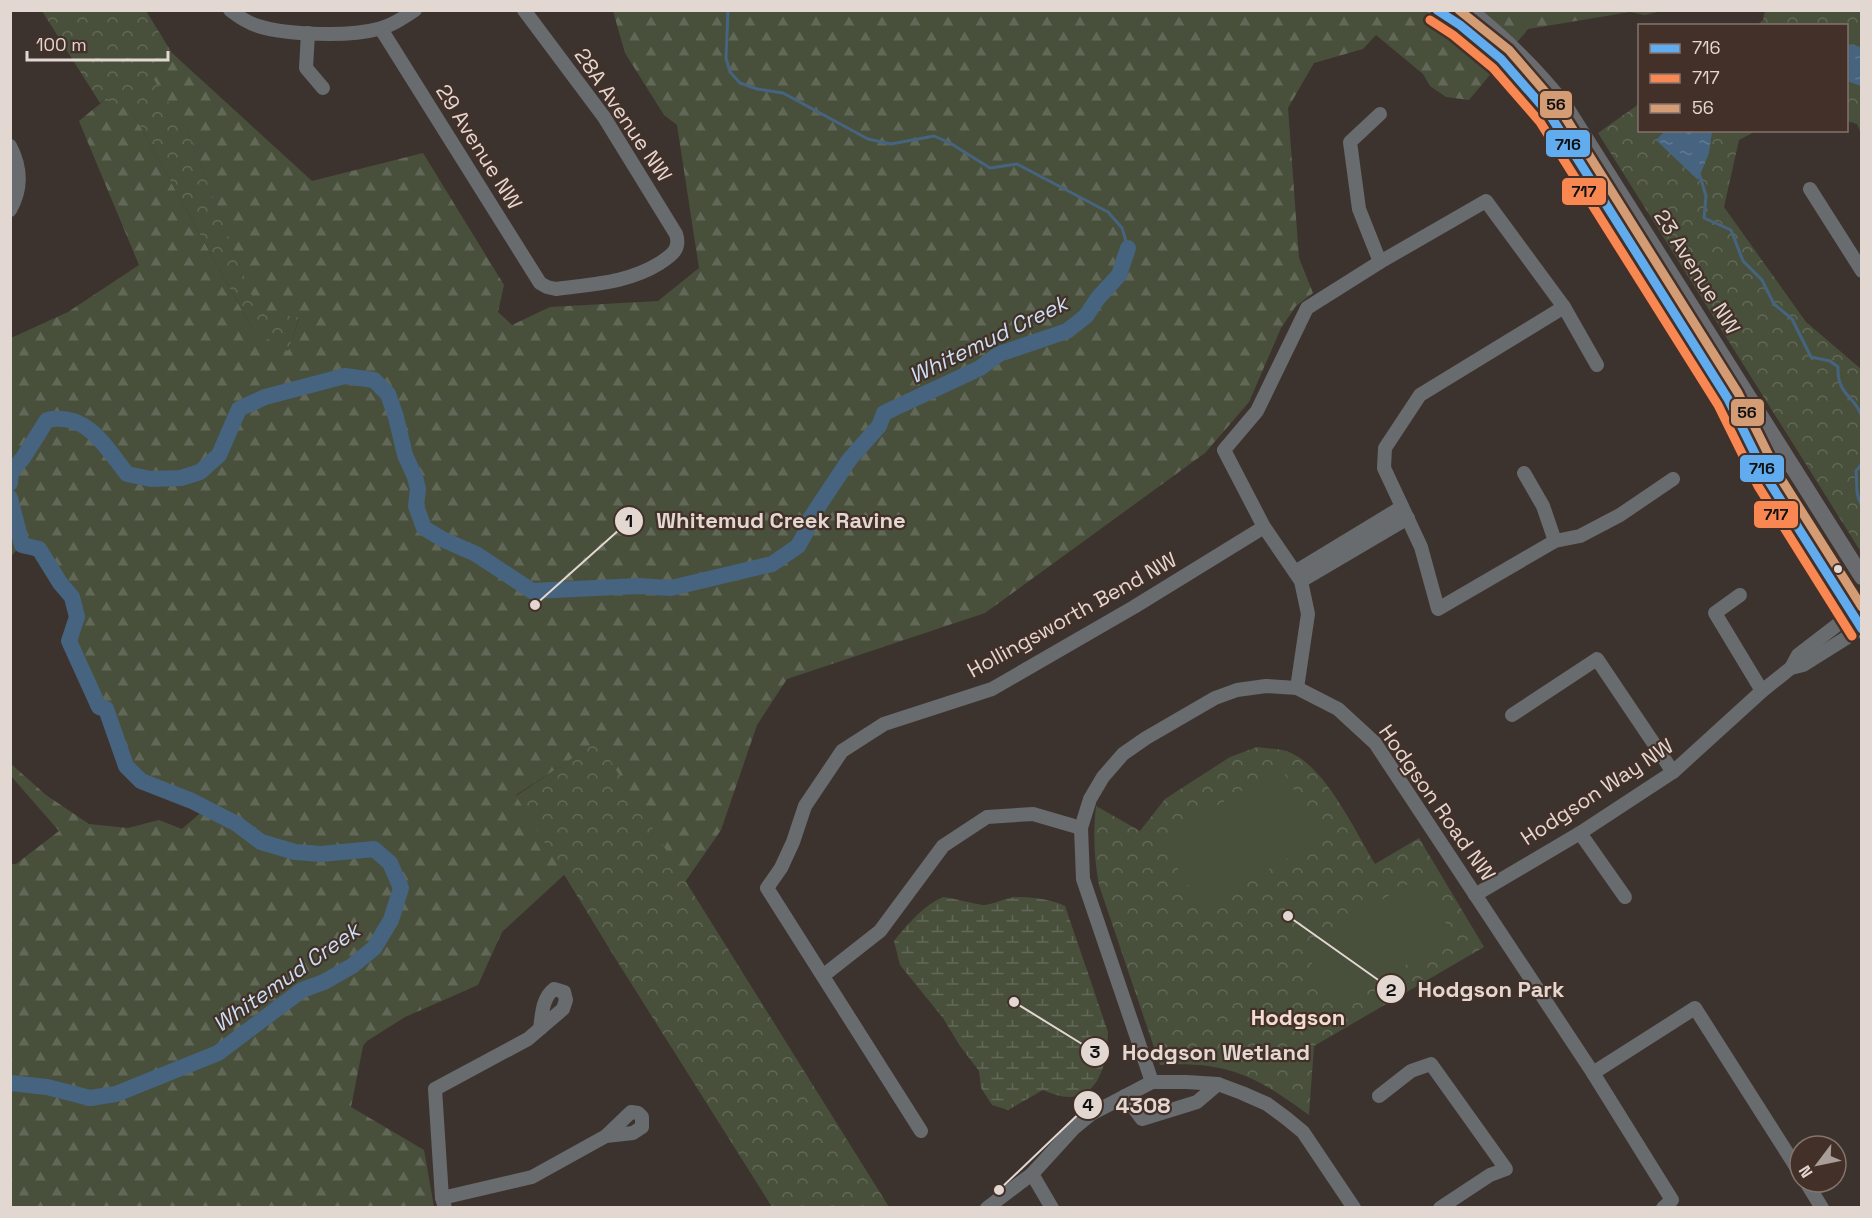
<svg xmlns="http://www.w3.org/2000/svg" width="1872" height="1218" viewBox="0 0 1872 1218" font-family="'Space Grotesk',sans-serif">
	<defs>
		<pattern id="forest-firs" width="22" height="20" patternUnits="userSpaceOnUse" patternTransform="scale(1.5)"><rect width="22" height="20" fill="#48503c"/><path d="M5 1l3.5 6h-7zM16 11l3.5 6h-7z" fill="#626857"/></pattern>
		<pattern id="wetland-marsh" width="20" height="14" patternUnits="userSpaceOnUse" patternTransform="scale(1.5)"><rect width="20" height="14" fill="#48503c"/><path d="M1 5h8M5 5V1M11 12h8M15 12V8" fill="none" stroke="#626857"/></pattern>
		<pattern id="park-crowns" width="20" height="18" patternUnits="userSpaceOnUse" patternTransform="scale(1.5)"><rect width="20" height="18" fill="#48503c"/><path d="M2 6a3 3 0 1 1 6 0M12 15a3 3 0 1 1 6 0" fill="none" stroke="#626857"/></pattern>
		<pattern id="water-ripples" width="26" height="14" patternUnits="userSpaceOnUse" patternTransform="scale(1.5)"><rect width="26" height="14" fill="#466480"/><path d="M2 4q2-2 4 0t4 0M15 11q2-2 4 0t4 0" fill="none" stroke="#617991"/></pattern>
	</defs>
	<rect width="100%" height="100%" fill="#3d332e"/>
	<path fill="url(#forest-firs)" d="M613,11H1661L1645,15L1630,12L1528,29L1469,100L1446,97L1430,86L1423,74L1376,35L1363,49L1314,63L1288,108L1299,258L1313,293L1296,306L1281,328L1249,402L1205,453L985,613L787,679L757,725L721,830L685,882L598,742L516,795L565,874L502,932L478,985L405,1017L367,1041L363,1046L351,1107L424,1150L434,1207H11V864H16L59,831L11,776V764L46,795L89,824L128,828L159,820L182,829L205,809L141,781L126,766L106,709L99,707L69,641L77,617L72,597L60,583L39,549L22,545L11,556V338L68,312L139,265L79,121L107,98L129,106L253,330L288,350L299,319L257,310L188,133L147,70L172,53L312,181L423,153L504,285L498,312L512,325L550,307L658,301L699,268L677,125L664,115L625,53Z"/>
	<path fill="url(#wetland-marsh)" d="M943,897C954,898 977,905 985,905C993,904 1001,900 1009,898C1024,895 1051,899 1065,906L1108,1032C1107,1075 1092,1113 1043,1090L1008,1110L992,1105L981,1088L979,1071L960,1046L943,1018L900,965L894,941C907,925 924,905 943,897Z"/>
	<g fill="url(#park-crowns)">
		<path d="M42,11H146L172,53L148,70L188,133L257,309L299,318L288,351L253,330L129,106L115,109L107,98L100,103Z"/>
		<path d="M1765,11H1861V133L1857,124L1847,121L1846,26H1756L1763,20Z"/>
		<path d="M1639,104L1640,130L1756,131L1739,140L1724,207L1806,322L1861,369V552L1598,133Z"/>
		<path d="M598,741L889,1207H772L617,961L516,796Z"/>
		<path d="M1257,747C1267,749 1279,748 1289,752C1325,766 1355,831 1375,864L1419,838L1484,947L1314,1046L1309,1115C1256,1076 1227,1061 1160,1065L1099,885C1094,858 1093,833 1096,806L1140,831L1165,799L1230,757Z"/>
	</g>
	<g fill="#48503c">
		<path d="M1281,768L1322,838L1202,909L1160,839Z"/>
		<path d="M1419,878L1454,937L1336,1005L1302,946Z"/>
	</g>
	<g fill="url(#water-ripples)">
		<path d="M1847,44L1861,47V86L1847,81Z"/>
		<path d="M1665,131H1712L1709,153L1698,180L1656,140Z"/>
	</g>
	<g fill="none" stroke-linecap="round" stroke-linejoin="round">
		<g stroke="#466480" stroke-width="3">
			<path d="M728,10L726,58L730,72L740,83L757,89L783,93L868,139L891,144L934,136L950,143L990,168L1017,164L1108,212L1122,228L1128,248"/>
			<path d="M1700,176L1706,196L1704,218L1731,230L1743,261L1762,280L1774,304L1792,319L1811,357L1830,361L1838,367C1837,396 1855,395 1862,417"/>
			<path d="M1862,464L1856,471C1858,486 1854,491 1862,506"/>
		</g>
		<g stroke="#466480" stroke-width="16">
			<path d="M10,483L11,472L23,458L47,420C87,412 105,446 127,474L151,479L181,478L200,472L219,455L239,409L265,397L345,376L374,380L388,394L396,417L405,455L415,477L418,489L416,506L424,528L444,540L476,554L532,591L638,586L671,588L772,564L798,546L806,532L810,519L849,460L879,426L884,413L980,368L999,354L1067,331L1086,316L1098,298L1119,275L1128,248"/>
			<path d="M10,498L22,545L39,549L60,583L72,597L77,617L69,641L99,707L106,709L126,766L141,781L192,801L237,824L261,842L295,852L321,854L374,849L390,863L401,888L391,920L374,948L352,966L324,982L302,990L218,1053L116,1094L90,1098L47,1087L10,1083"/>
		</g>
		<g stroke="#686c6f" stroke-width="14">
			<path d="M230,10C239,17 248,23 258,26C287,35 349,37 378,29C391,26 403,18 415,10"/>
			<path d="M381,29L540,283L547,287L556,289C593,284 628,283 660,263C672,255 681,249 676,234L604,117L524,10"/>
			<path d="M308,33L306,68L323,88"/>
			<path d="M1380,114L1350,142L1359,209L1380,262"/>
			<path d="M10,146C21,167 22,189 10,210"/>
			<path d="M1810,189L1862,271"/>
			<path d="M1564,307L1420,395L1385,448L1384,468L1421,547L1438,609L1555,541L1580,536L1620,515L1673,479"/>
			<path d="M1524,473L1543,506L1555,541"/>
			<path d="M1295,572L1402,507"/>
			<path d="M1301,581L1408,518"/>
			<path d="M1740,595L1715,613L1762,691"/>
			<path d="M1791,668L1798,655L1837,625L1862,610"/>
			<path d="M1297,688L1308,614L1301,581L1264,527L1224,450L1257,411L1307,308L1380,262L1486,201L1564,307L1597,365"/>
			<path d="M1512,715L1597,659L1673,772"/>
			<path d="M1580,833L1625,897"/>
			<path d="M1475,895L1580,833L1673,772L1762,691L1787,671L1791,668L1803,665L1862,628"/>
			<path d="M824,975L880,931L943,846L987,817L1033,814L1081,828"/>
			<path d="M1593,1073L1695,1008L1800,1173"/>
			<path d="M1152,1082L1083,879L1081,828L1090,799L1103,777L1123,754L1146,738L1215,698L1237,690L1266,686L1297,688L1338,709L1375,743L1593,1073L1672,1200L1663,1208"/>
			<path d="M1125,1096L1142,1119L1197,1102L1218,1084"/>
			<path d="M1379,1096L1411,1071L1431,1064L1506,1169L1490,1175L1440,1208"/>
			<path d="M921,1131L767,888L781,868L793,842L805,806L842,751L884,724L992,689L1134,607L1264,527"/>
			<path d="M1032,1174L1052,1208"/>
			<path d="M1806,1182L1822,1208"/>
			<path d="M442,1198L532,1177L606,1136L633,1133L642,1127V1117L638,1113L631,1112L606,1136"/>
			<path d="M445,1208L442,1198L435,1089L528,1039L563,1009L566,1000L564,992L554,989C542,998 542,1015 540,1029"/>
			<path d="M987,1208L1032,1174L1074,1128L1091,1114L1152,1082H1186L1218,1084L1242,1093L1267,1104L1286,1118L1303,1132L1354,1208"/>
		</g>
		<g stroke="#696b6e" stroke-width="16">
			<path d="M1436,10L1460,25L1501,59L1550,115L1728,399L1768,480L1862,630"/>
			<path d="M1469,10C1505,39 1537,70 1565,106L1862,577"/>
		</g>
		<g stroke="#433028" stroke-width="14">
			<path id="bus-1" d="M1437,10L1460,25L1501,59L1550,115L1728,399L1768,480L1862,629"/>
		</g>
		<g stroke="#433028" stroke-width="14">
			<path id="bus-2" d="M1430,20L1453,35L1493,68L1540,122L1718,405L1758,486L1852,636"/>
		</g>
		<g stroke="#433028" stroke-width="14">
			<path id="bus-3" d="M1459,10L1509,50L1560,109L1738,393L1778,474L1862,607"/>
		</g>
		<use href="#bus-1" stroke="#60acee" stroke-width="9"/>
		<use href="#bus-2" stroke="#f88751" stroke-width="9"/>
		<use href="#bus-3" stroke="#d39c74" stroke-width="9"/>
	</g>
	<circle fill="#e3d7d2" stroke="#433028" stroke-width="2" cx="1838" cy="569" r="5"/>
	<g text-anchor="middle" stroke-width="4.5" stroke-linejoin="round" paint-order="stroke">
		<g font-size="21" fill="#e3d7d2" stroke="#433028">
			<text transform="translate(623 115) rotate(56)" y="7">28A Avenue NW</text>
			<text transform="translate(479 147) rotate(58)" y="7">29 Avenue NW</text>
			<text transform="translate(1697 272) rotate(58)" y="7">23 Avenue NW</text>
			<text transform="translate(1072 615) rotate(-29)" y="7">Hollingsworth Bend NW</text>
			<text transform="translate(1597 792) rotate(-33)" y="7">Hodgson Way NW</text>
			<text transform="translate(1437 803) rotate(55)" y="7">Hodgson Road NW</text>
		</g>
		<g font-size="22" font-style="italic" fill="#c9dff4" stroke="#433028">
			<text transform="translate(988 339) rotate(-26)" y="8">Whitemud Creek</text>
			<text transform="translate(286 977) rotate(-35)" y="8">Whitemud Creek</text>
		</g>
		<g font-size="22" font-weight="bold" fill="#f5dcd1" stroke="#433028">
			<text x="1298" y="1025">Hodgson</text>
		</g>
	</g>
	<path fill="none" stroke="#e3d7d2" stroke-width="2" d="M535 605L629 521M1288 916L1391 989M1014 1002L1095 1052M999 1190L1088 1105"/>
	<g fill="#e3d7d2" stroke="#433028" stroke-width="2">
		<circle cx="535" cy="605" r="6"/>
		<circle cx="1288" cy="916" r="6"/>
		<circle cx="1014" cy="1002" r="6"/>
		<circle cx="999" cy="1190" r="6"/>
		<circle cx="629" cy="521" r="15"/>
		<circle cx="1391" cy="989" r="15"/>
		<circle cx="1095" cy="1052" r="15"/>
		<circle cx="1088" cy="1105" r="15"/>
	</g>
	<g font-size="18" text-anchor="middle" font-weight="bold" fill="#111">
		<text x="629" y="527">1</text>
		<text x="1391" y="996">2</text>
		<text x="1095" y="1058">3</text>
		<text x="1088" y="1111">4</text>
	</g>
	<g font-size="22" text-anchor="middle" font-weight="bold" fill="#e3d7d2" stroke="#433028" stroke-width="4.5" stroke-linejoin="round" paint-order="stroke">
		<text x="781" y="528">Whitemud Creek Ravine</text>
		<text x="1491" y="997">Hodgson Park</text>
		<text x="1216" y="1060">Hodgson Wetland</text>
		<text x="1143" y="1113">4308</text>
	</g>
	<g stroke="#433028" stroke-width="2">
		<rect x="1539" y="90" width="34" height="29" rx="6" fill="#d39c74"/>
		<rect x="1545" y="129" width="46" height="29" rx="6" fill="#60acee"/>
		<rect x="1561" y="177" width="46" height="29" rx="6" fill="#f88751"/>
		<rect x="1730" y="398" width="35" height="29" rx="6" fill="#d39c74"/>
		<rect x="1739" y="454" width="46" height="29" rx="6" fill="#60acee"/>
		<rect x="1753" y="500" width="46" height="29" rx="6" fill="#f88751"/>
	</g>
	<g font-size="16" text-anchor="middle" font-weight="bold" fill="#111">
		<text x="1556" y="110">56</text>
		<text x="1568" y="150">716</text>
		<text x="1584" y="197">717</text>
		<text x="1747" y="418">56</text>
		<text x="1762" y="474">716</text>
		<text x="1776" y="520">717</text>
	</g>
	<rect width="1872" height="1218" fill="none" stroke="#e3d7d2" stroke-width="24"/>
	<rect x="1638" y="24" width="210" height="108" fill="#433028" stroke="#83736c" stroke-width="1.5"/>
	<rect x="1650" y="44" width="30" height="9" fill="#60acee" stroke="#83736c" stroke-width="1.5"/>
	<text x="1692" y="54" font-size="18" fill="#e3d7d2">716</text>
	<rect x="1650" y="74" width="30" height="9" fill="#f88751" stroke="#83736c" stroke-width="1.5"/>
	<text x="1692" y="84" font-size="18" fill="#e3d7d2">717</text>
	<rect x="1650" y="104" width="30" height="9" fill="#d39c74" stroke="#83736c" stroke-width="1.5"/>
	<text x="1692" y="114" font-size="18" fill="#e3d7d2">56</text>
	<g transform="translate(1818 1164) rotate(238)"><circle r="28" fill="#433028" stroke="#83736c" stroke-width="1.5"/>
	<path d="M0-4.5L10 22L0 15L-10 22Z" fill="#a99e99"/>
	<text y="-9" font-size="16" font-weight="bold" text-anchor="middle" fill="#e3d7d2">N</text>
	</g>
	<path d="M27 51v9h141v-9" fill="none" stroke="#e3d7d2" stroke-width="3"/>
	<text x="36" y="51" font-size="18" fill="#e3d7d2" stroke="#433028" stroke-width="4.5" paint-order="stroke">100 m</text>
</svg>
